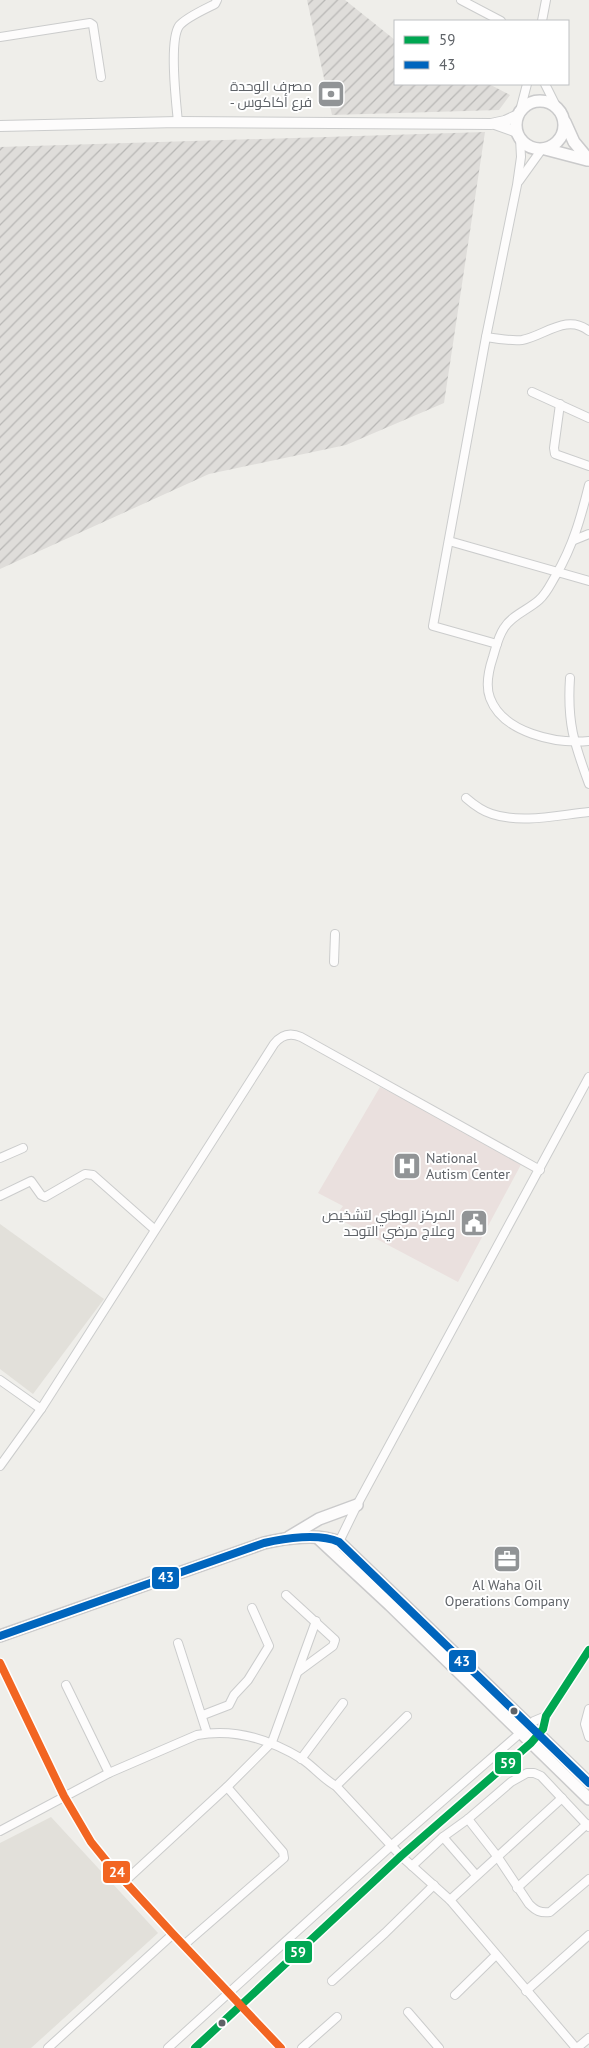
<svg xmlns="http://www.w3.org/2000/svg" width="589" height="2048" viewBox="0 0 589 2048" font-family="'PT Sans',Cairo,sans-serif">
	<defs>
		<pattern id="industrial-furrows" width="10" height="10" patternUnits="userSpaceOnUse" patternTransform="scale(1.25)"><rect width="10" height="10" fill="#dfddda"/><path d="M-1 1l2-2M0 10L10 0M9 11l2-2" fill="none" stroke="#b8b7b5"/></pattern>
	</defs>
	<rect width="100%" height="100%" fill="#efeeea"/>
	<g fill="url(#industrial-furrows)">
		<path d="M307,0H345L395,40V84H489L510,95L499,110L332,115Z"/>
		<path d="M485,132L444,403L346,445L209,474L0,569V147Z"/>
	</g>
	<g fill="#e2e0da">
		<path d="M0,1224L104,1299L33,1394L0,1369Z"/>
		<path d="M51,1817L158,1933L31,2048H0V1843Z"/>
	</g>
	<path fill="#eae0de" d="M380,1087L524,1159L458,1282L335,1217L343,1206L318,1193Z"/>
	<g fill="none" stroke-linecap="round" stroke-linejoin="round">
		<g stroke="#cbcccc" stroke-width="10">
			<g id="minor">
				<path d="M461,0L501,21"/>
				<path d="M542,21L546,0"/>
				<path d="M0,37L90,23L93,25L101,77"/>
				<path d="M545,84L557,108"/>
				<path d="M520,111L527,84"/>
				<path d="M178,122C176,102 169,41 179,26C185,18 205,9 215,4L217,0"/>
				<path d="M519,181L542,149"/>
				<path d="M486,337C498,339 510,341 522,340C544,336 567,313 589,331"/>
				<path d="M532,392L589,418"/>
				<path d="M560,404L554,448L555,454L589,466"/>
				<path d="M589,485C581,517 573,546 556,575C551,583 547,593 539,600C528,610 512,615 504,628C498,637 496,647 493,657C489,669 485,685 490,698C503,733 556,744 589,741"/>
				<path d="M574,540L589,534"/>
				<path d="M449,541L589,581"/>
				<path d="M497,644L433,626L486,337L517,185L521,157L520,138"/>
				<path d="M570,678C567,723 574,743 589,784"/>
				<path d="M466,798C474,805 482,811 492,814C522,824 558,815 589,812"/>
				<path d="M334,962L335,934"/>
				<path d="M0,1158L23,1148"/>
				<path d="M0,1196L31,1181L41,1195L45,1197L85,1174L93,1175L154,1229"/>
				<path d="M0,1380L41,1409"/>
				<path d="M0,1466L41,1409L274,1044C281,1035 290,1032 301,1037L540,1170"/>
				<path d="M337,1546L357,1505L589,1077"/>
				<path d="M286,1595L335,1640L333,1646L299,1671"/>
				<path d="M178,1643L207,1733"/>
				<path d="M0,1663L64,1796L91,1842L108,1863L173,1934L281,2048"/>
				<path d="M66,1685L109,1773"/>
				<path d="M589,1709L585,1724L589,1737"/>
				<path d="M203,1715L229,1705L234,1695L248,1680L269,1646L252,1608"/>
				<path d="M301,1759L343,1703"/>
				<path d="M336,1786L407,1716"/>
				<path d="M468,1819L497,1856L529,1904C536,1911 540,1913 550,1912L589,1879"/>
				<path d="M0,1831L109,1773L197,1735C234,1728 271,1740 302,1759C314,1767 323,1779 336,1786L401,1856L450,1900L576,2048"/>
				<path d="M443,1837L476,1875"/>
				<path d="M412,1866L443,1837L468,1819L511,1782L527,1773H534L541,1776L589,1827"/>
				<path d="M125,1881L227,1787L272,1742L316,1621"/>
				<path d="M517,1888L587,1824"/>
				<path d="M450,1900L562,1798"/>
				<path d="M185,1944L284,1858L283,1852L227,1787"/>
				<path d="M332,1981L385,1933L434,1885"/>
				<path d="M526,1991L589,1935"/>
				<path d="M455,1995L496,1955"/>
				<path d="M408,2012L439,2048"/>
				<path d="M48,2048L173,1934"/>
				<path d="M168,2048L392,1845L534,1721L546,1716"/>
				<path d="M195,2048L401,1856L531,1743L543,1729L546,1716L589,1650"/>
				<path d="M302,2048L337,2017"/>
				<path d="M577,2048L589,2038"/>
			</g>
		</g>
		<g stroke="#cbcccc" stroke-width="12">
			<g id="tertiary">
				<path d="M495,124L517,132"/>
				<path d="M0,126L178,122L491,124L505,121L518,115"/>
			</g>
		</g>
		<g stroke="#cacacb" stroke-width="14">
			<g id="secondary">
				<circle cx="540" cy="125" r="24"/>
				<path d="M565,122L574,142L589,160"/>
				<path d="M545,149L587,160"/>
				<path d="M289,1537L319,1519L357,1505"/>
				<path d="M319,1539L390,1605L589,1799"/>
				<path d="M0,1636L264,1543C285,1538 319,1533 339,1542L589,1783"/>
			</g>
		</g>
		<use href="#minor" stroke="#fdfcfc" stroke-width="8"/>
		<use href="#tertiary" stroke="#fdfcfc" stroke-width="10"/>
		<use href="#secondary" stroke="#fdfcfc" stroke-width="11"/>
		<g stroke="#fff" stroke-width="11">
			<path id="bus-1" d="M195,2048L401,1856L531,1743L543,1729L546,1716L589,1650"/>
		</g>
		<g stroke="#fff" stroke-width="11">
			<path id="bus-2" d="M0,1636L264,1543C285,1538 319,1533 339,1542L589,1783"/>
		</g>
		<g stroke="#fff" stroke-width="11">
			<path id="bus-3" d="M0,1663L64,1796L91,1842L108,1863L173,1934L281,2048"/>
		</g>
		<use href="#bus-1" stroke="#00a651" stroke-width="8"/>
		<use href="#bus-2" stroke="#0065bd" stroke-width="8"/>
		<use href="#bus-3" stroke="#f26522" stroke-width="8"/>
	</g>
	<defs>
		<g id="bank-square" transform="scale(1.4375)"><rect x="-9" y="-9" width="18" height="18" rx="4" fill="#919496" stroke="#fff"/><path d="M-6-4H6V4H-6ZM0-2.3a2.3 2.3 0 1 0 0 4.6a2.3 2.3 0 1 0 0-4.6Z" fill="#fff"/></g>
		<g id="hospital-square" transform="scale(1.4375)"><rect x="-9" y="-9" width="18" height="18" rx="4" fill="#919496" stroke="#fff"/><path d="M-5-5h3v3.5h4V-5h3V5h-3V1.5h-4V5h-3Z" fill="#fff"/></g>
		<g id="civic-square" transform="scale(1.4375)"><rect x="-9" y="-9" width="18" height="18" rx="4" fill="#919496" stroke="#fff"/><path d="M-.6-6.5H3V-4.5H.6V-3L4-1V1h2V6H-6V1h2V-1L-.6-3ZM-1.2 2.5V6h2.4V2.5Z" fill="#fff"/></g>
		<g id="office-square" transform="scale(1.4375)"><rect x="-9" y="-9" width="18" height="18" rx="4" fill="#919496" stroke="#fff"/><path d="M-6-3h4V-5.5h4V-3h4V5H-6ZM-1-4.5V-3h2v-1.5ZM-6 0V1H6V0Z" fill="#fff"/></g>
	</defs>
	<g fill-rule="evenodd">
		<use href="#bank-square" x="331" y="94"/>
		<use href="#hospital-square" x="407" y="1166"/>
		<use href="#civic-square" x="474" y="1223"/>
		<use href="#office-square" x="507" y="1559"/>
	</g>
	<g fill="#5f6368" stroke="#fff" stroke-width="2">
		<circle cx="514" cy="1711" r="4.5"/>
		<circle cx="222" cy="2023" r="4.5"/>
	</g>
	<g text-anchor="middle" stroke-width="4" stroke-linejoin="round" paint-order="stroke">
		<g font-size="14" fill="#5f6368" stroke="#fff" text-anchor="end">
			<text x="312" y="91">مصرف الوحدة<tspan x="312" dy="16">- فرع أكاكوس</tspan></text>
			<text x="426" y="1163" text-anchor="start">National<tspan x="426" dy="16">Autism Center</tspan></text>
			<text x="455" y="1220">المركز الوطني لتشخيص<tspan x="455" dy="16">وعلاج مرضي التوحد</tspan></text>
			<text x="507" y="1590" text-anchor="middle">Al Waha Oil<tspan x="507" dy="16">Operations Company</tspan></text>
		</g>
	</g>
	<g stroke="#fff" stroke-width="2">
		<rect x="151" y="1566" width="29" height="24" rx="5" fill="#0065bd"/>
		<rect x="448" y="1649" width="29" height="24" rx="5" fill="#0065bd"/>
		<rect x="494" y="1751" width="28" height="24" rx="5" fill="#00a651"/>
		<rect x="102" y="1860" width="29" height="24" rx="5" fill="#f26522"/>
		<rect x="284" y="1940" width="29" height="24" rx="5" fill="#00a651"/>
	</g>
	<g font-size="14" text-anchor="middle" font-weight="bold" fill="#fff">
		<text x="166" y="1582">43</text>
		<text x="462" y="1666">43</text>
		<text x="508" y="1768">59</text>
		<text x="117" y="1877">24</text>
		<text x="298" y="1957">59</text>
	</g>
	<rect x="394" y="20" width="175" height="65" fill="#ffffff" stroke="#bfc1c3"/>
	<rect x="404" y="36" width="25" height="8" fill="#00a651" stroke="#bfc1c3"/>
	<text x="439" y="45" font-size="15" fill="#5f6368">59</text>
	<rect x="404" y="61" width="25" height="8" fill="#0065bd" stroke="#bfc1c3"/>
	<text x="439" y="70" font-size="15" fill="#5f6368">43</text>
</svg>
